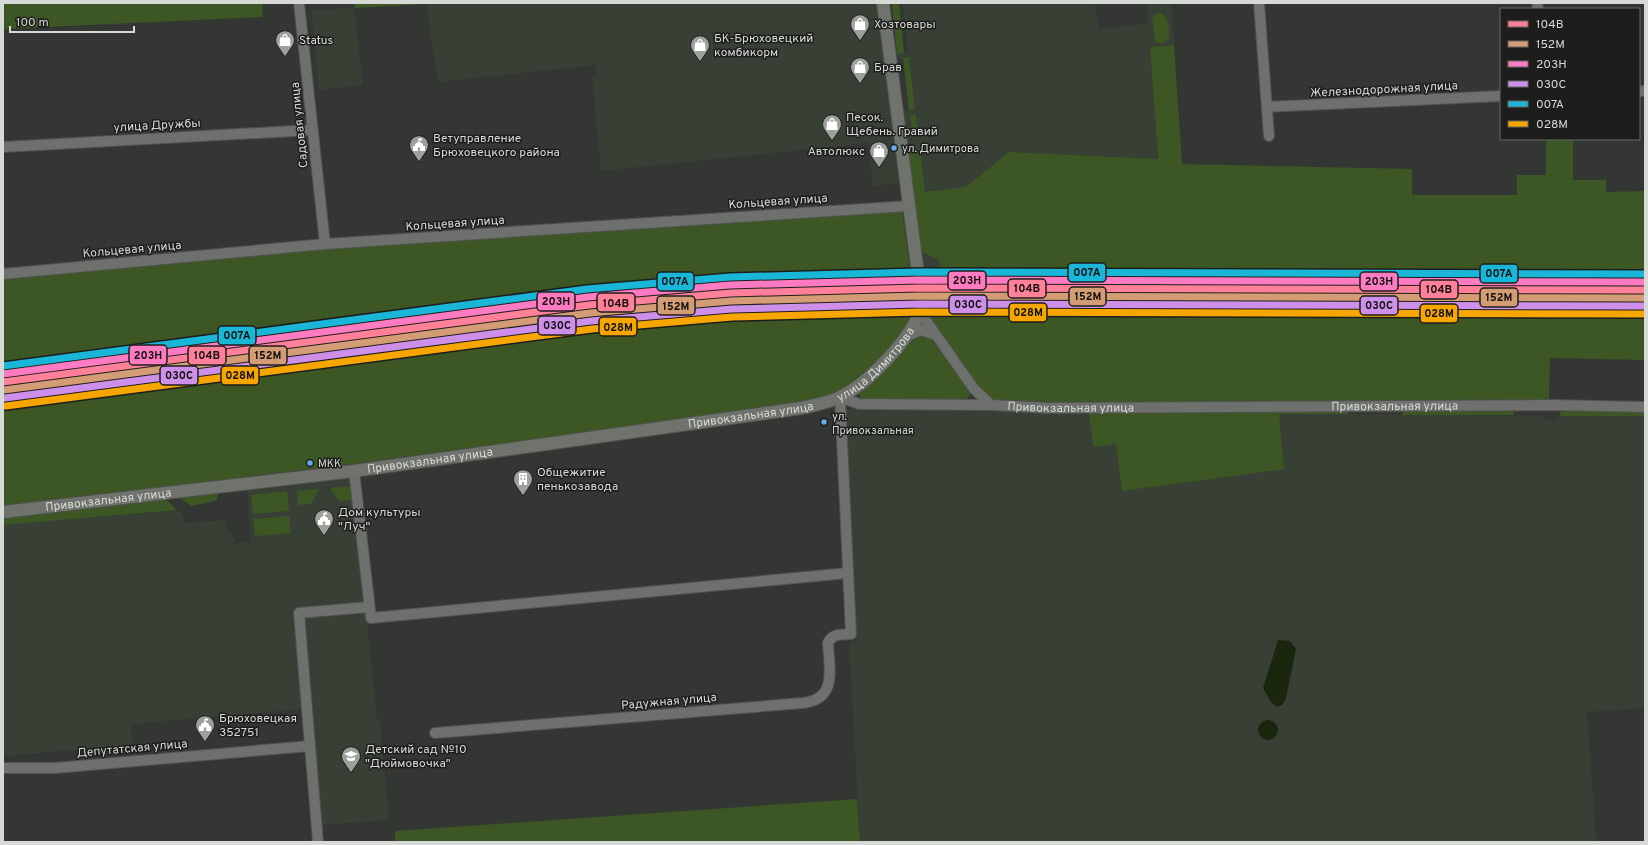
<svg xmlns="http://www.w3.org/2000/svg" width="1648" height="845" viewBox="0 0 1648 845" font-family="Overpass,sans-serif">
	<rect width="100%" height="100%" fill="#343633"/>
	<g fill="#383f35">
		<path d="M426,3H876L899,183L873,186L868,143L601,171L592,77H596V65L438,82Z"/>
		<path d="M903,3H1095L1099,29L1148,23L1147,3H1171L1174,45L1150,47L1158,159L1009,152L966,187L914,194L904,110L915,109L909,58L898,59L897,54L908,52Z"/>
		<path d="M354,8L363,85L319,90L311,10Z"/>
		<path d="M920,252L939,260L941,279L924,280Z"/>
		<path d="M845,409L1543,416L1548,420H1556L1560,416H1645V708L1587,712L1596,842H860L849,642L856,641Z"/>
		<path d="M352,475L377,720H380L389,820L321,825L303,709L131,724L132,745L3,756V525L177,510L183,515L184,523L226,520L227,532H232L233,539H235V542L229,544L251,542L247,487Z"/>
	</g>
	<g fill="#3c5724">
		<path d="M3,3H262L263,17L3,29Z"/>
		<path d="M354,3H426V4L355,8Z"/>
		<path d="M892,3H899L904,53L897,54Z"/>
		<path d="M1161,13C1170,20 1169,27 1169,38C1165,44 1161,44 1155,42L1152,17L1155,14Z"/>
		<path d="M1174,45L1182,164L1412,169V195H1517V175H1546V139H1573V180H1606V192L1645,191V280L941,279L939,260L920,251L909,151L920,149L925,192L966,187L1009,152L1158,159L1150,47Z"/>
		<path d="M909,57L915,109L909,110L903,58Z"/>
		<path d="M910,115H916L918,137L913,138Z"/>
		<path d="M902,209L911,278C807,279 703,283 600,294C508,304 418,319 327,330C219,343 111,350 3,364V278L325,247Z"/>
		<path d="M913,292C913,298 914,305 912,310C904,340 866,377 840,392C831,397 818,399 808,401L352,464L3,506V398L154,378L316,343L484,321L678,300L802,293Z"/>
		<path d="M924,292L1645,294V360L1550,358L1549,400L1076,403L997,400L991,398L980,389L926,310Z"/>
		<path d="M922,335L931,339L969,391L970,395L965,401L861,399L859,393L861,389L911,338Z"/>
		<path d="M1561,409L1645,411V416H1560Z"/>
		<path d="M1347,411L1348,414H1279L1284,469L1122,491L1116,444L1093,447L1089,412Z"/>
		<path d="M1403,411H1513L1514,415H1402Z"/>
		<path d="M352,486L353,500L339,501L330,488Z"/>
		<path d="M319,489L311,504L298,505L297,491Z"/>
		<path d="M219,491L217,499L215,501L191,506L178,496Z"/>
		<path d="M287,491L289,511L253,514L251,495Z"/>
		<path d="M163,497L177,510L3,525V516Z"/>
		<path d="M289,516L291,533L255,536L253,519Z"/>
		<path d="M857,799L860,842H395V831Z"/>
	</g>
	<g fill="#1a270e">
		<path d="M1278,640L1290,641L1296,649L1286,698L1282,705L1277,707L1271,702L1263,688Z"/>
		<circle cx="1268" cy="730" r="10"/>
	</g>
	<g fill="none" stroke-linecap="round" stroke-linejoin="round">
		<g stroke="#515250" stroke-width="12">
			<g id="minor">
				<path d="M299,3L325,244"/>
				<path d="M1259,3L1269,136"/>
				<path d="M1537,3L1538,9"/>
				<path d="M1639,91H1645"/>
				<path d="M1267,107L1501,96"/>
				<path d="M3,147L312,130"/>
				<path d="M3,274L325,244L909,206"/>
				<path d="M920,312L974,389L991,405"/>
				<path d="M905,337L921,330L936,335"/>
				<path d="M354,471L371,618L848,573"/>
				<path id="s1" d="M435,733L803,703C838,699 829,668 828,643C832,633 842,635 851,634L840,397L859,404L991,405L1047,408L1551,405L1645,407"/>
				<path d="M3,768H55L310,746"/>
				<path d="M318,842L299,613L369,607"/>
			</g>
		</g>
		<g stroke="#515250" stroke-width="14">
			<g id="major">
				<path id="s2" d="M3,512L354,471L802,408C814,405 828,403 840,397C866,385 909,341 919,313C922,305 919,291 919,282L883,3"/>
			</g>
		</g>
		<use href="#minor" stroke="#6e706d" stroke-width="10"/>
		<use href="#major" stroke="#70736c" stroke-width="12"/>
		<g stroke="#1d1e1c" stroke-width="10">
			<path id="rail-1" d="M3,382L589,305L731,293L919,288L1645,290"/>
		</g>
		<g stroke="#1d1e1c" stroke-width="10">
			<path id="rail-2" d="M4,390L590,313L731,301L919,296L1645,298"/>
		</g>
		<g stroke="#1d1e1c" stroke-width="10">
			<path id="rail-3" d="M3,374L588,297L730,285L919,280L1645,282"/>
		</g>
		<g stroke="#1d1e1c" stroke-width="10">
			<path id="rail-4" d="M5,398L591,321L732,309L919,304L1645,306"/>
		</g>
		<g stroke="#1d1e1c" stroke-width="10">
			<path id="rail-5" d="M3,366L587,289L730,277L919,272L1645,274"/>
		</g>
		<g stroke="#1d1e1c" stroke-width="10">
			<path id="rail-6" d="M6,406L592,329L732,317L919,312L1645,314"/>
		</g>
		<use href="#rail-1" stroke="#ff8098" stroke-width="7"/>
		<use href="#rail-2" stroke="#d39c74" stroke-width="7"/>
		<use href="#rail-3" stroke="#fe7ac1" stroke-width="7"/>
		<use href="#rail-4" stroke="#ce8fe9" stroke-width="7"/>
		<use href="#rail-5" stroke="#1ab6d8" stroke-width="7"/>
		<use href="#rail-6" stroke="#f7a600" stroke-width="7"/>
	</g>
	<defs>
		<g id="shop-pin" transform="scale(1)"><path d="M0 17L-7.5 6A9.5 9.5 0 1 1 7.5 6Z" fill="#9ea09d" stroke="#1d1e1c"/><path d="M-5-2.5h2.3a2.7 3.5 0 0 1 5.4 0H5L5.5 6h-11ZM-1.5-2.5h3a1.5 2.3 0 0 0-3 0Z" fill="#fff"/></g>
		<g id="civic-pin" transform="scale(1)"><path d="M0 17L-7.5 6A9.5 9.5 0 1 1 7.5 6Z" fill="#9ea09d" stroke="#1d1e1c"/><path d="M-.6-6.5H3V-4.5H.6V-3L4-1V1h2V6H-6V1h2V-1L-.6-3ZM-1.2 2.5V6h2.4V2.5Z" fill="#fff"/></g>
		<g id="building-pin" transform="scale(1)"><path d="M0 17L-7.5 6A9.5 9.5 0 1 1 7.5 6Z" fill="#9ea09d" stroke="#1d1e1c"/><path d="M-4-6H4V6H1V3H-1V6H-4ZM-2.5-4.3h1.7v1.8h-1.7ZM.8-4.3h1.7v1.8H.8ZM-2.5-1h1.7V.8h-1.7ZM.8-1h1.7V.8H.8Z" fill="#fff"/></g>
		<g id="school-pin" transform="scale(1)"><path d="M0 17L-7.5 6A9.5 9.5 0 1 1 7.5 6Z" fill="#9ea09d" stroke="#1d1e1c"/><path d="M0-5L7-2L0 1L-7-2ZM-4 1L0 2.5L4 1V4Q0 6-4 4Z" fill="#fff"/></g>
	</defs>
	<g fill-rule="evenodd">
		<use href="#shop-pin" x="860" y="24"/>
		<use href="#shop-pin" x="285" y="40"/>
		<use href="#shop-pin" x="700" y="45"/>
		<use href="#shop-pin" x="860" y="67"/>
		<use href="#shop-pin" x="832" y="124"/>
		<use href="#civic-pin" x="419" y="145"/>
		<use href="#shop-pin" x="879" y="151"/>
		<use href="#building-pin" x="523" y="479"/>
		<use href="#civic-pin" x="324" y="519"/>
		<use href="#civic-pin" x="205" y="725"/>
		<use href="#school-pin" x="351" y="756"/>
	</g>
	<g fill="#60acee" stroke="#1d1e1c" stroke-width="1.5">
		<circle cx="894" cy="148" r="3.5"/>
		<circle cx="824" cy="422" r="3.5"/>
		<circle cx="310" cy="463" r="3.5"/>
	</g>
	<g text-anchor="middle" stroke-width="3" stroke-linejoin="round" paint-order="stroke">
		<g font-size="11" fill="#d7d9d6" stroke="#1d1e1c" text-anchor="start">
			<text x="902" y="152">ул. Димитрова</text>
			<text x="832" y="420">ул.<tspan x="832" dy="14">Привокзальная</tspan></text>
			<text x="318" y="467">МКК</text>
		</g>
		<g font-size="12" fill="#d7d9d6" stroke="#1d1e1c" text-anchor="start">
			<text x="874" y="28">Хозтовары</text>
			<text x="714" y="42">БК-Брюховецкий<tspan x="714" dy="14">комбикорм</tspan></text>
			<text x="299" y="44">Status</text>
			<text x="874" y="71">Брав</text>
			<text x="846" y="121">Песок.<tspan x="846" dy="14">Щебень. Гравий</tspan></text>
			<text x="433" y="142">Ветуправление<tspan x="433" dy="14">Брюховецкого района</tspan></text>
			<text x="865" y="155" text-anchor="end">Автолюкс</text>
			<text x="537" y="476">Общежитие<tspan x="537" dy="14">пенькозавода</tspan></text>
			<text x="338" y="516">Дом культуры<tspan x="338" dy="14">"Луч"</tspan></text>
			<text x="219" y="722">Брюховецкая<tspan x="219" dy="14">352751</tspan></text>
			<text x="365" y="753">Детский сад №10<tspan x="365" dy="14">"Дюймовочка"</tspan></text>
		</g>
		<g font-size="12" fill="#d7d9d6" stroke="#1d1e1c">
			<text transform="translate(1384 89) rotate(-3)" y="4">Железнодорожная улица</text>
			<text transform="translate(157 125) rotate(-3)" y="4">улица Дружбы</text>
			<text transform="translate(299 125) rotate(-96)" y="4">Садовая улица</text>
			<text transform="translate(778 201) rotate(-4)" y="4">Кольцевая улица</text>
			<text transform="translate(455 223) rotate(-4)" y="4">Кольцевая улица</text>
			<text transform="translate(132 249) rotate(-5)" y="4">Кольцевая улица</text>
			<text dy="4" stroke="none"><textPath href="#s2" startOffset="894">улица Димитрова</textPath></text>
			<text dy="4" stroke="none"><textPath href="#s1" startOffset="1264">Привокзальная улица</textPath></text>
			<text dy="4" stroke="none"><textPath href="#s1" startOffset="940">Привокзальная улица</textPath></text>
			<text dy="4" stroke="none"><textPath href="#s2" startOffset="754">Привокзальная улица</textPath></text>
			<text dy="4" stroke="none"><textPath href="#s2" startOffset="430">Привокзальная улица</textPath></text>
			<text dy="4" stroke="none"><textPath href="#s2" startOffset="106">Привокзальная улица</textPath></text>
			<text transform="translate(669 701) rotate(-5)" y="4">Радужная улица</text>
			<text transform="translate(132 748) rotate(-5)" y="4">Депутатская улица</text>
		</g>
	</g>
	<g stroke="#1d1e1c" stroke-width="1.5">
		<rect x="1068" y="263" width="38" height="19" rx="4" fill="#1ab6d8"/>
		<rect x="1480" y="264" width="38" height="19" rx="4" fill="#1ab6d8"/>
		<rect x="948" y="271" width="38" height="19" rx="4" fill="#fe7ac1"/>
		<rect x="1360" y="272" width="38" height="19" rx="4" fill="#fe7ac1"/>
		<rect x="657" y="272" width="37" height="19" rx="4" fill="#1ab6d8"/>
		<rect x="1008" y="279" width="38" height="19" rx="4" fill="#ff8098"/>
		<rect x="1420" y="280" width="38" height="19" rx="4" fill="#ff8098"/>
		<rect x="1069" y="287" width="37" height="19" rx="4" fill="#d39c74"/>
		<rect x="1480" y="288" width="38" height="19" rx="4" fill="#d39c74"/>
		<rect x="537" y="292" width="38" height="19" rx="4" fill="#fe7ac1"/>
		<rect x="597" y="293" width="38" height="19" rx="4" fill="#ff8098"/>
		<rect x="949" y="295" width="38" height="19" rx="4" fill="#ce8fe9"/>
		<rect x="1360" y="296" width="38" height="19" rx="4" fill="#ce8fe9"/>
		<rect x="657" y="296" width="38" height="19" rx="4" fill="#d39c74"/>
		<rect x="1009" y="303" width="38" height="19" rx="4" fill="#f7a600"/>
		<rect x="1420" y="304" width="38" height="19" rx="4" fill="#f7a600"/>
		<rect x="538" y="316" width="38" height="19" rx="4" fill="#ce8fe9"/>
		<rect x="599" y="317" width="38" height="19" rx="4" fill="#f7a600"/>
		<rect x="218" y="326" width="38" height="19" rx="4" fill="#1ab6d8"/>
		<rect x="129" y="345" width="38" height="20" rx="4" fill="#fe7ac1"/>
		<rect x="188" y="346" width="38" height="19" rx="4" fill="#ff8098"/>
		<rect x="249" y="346" width="38" height="19" rx="4" fill="#d39c74"/>
		<rect x="160" y="366" width="38" height="19" rx="4" fill="#ce8fe9"/>
		<rect x="221" y="366" width="38" height="19" rx="4" fill="#f7a600"/>
	</g>
	<g font-size="11" text-anchor="middle" font-weight="bold" fill="#111">
		<text x="1087" y="276">007А</text>
		<text x="1499" y="277">007А</text>
		<text x="967" y="284">203Н</text>
		<text x="1379" y="285">203Н</text>
		<text x="675" y="285">007А</text>
		<text x="1027" y="292">104В</text>
		<text x="1439" y="293">104В</text>
		<text x="1088" y="300">152М</text>
		<text x="1499" y="301">152М</text>
		<text x="556" y="305">203Н</text>
		<text x="616" y="307">104В</text>
		<text x="968" y="308">030C</text>
		<text x="1379" y="309">030C</text>
		<text x="676" y="310">152М</text>
		<text x="1028" y="316">028М</text>
		<text x="1439" y="317">028М</text>
		<text x="557" y="329">030C</text>
		<text x="618" y="331">028М</text>
		<text x="237" y="339">007А</text>
		<text x="148" y="359">203Н</text>
		<text x="207" y="359">104В</text>
		<text x="268" y="359">152М</text>
		<text x="179" y="379">030C</text>
		<text x="240" y="379">028М</text>
	</g>
	<rect width="1648" height="845" fill="none" stroke="#d7d9d6" stroke-width="8"/>
	<rect x="1500" y="8" width="140" height="132" fill="#1d1e1c" stroke="#676966"/>
	<rect x="1508" y="21" width="20" height="6" fill="#ff8098" stroke="#676966"/>
	<text x="1536" y="28" font-size="12" fill="#d7d9d6">104В</text>
	<rect x="1508" y="41" width="20" height="6" fill="#d39c74" stroke="#676966"/>
	<text x="1536" y="48" font-size="12" fill="#d7d9d6">152М</text>
	<rect x="1508" y="61" width="20" height="6" fill="#fe7ac1" stroke="#676966"/>
	<text x="1536" y="68" font-size="12" fill="#d7d9d6">203Н</text>
	<rect x="1508" y="81" width="20" height="6" fill="#ce8fe9" stroke="#676966"/>
	<text x="1536" y="88" font-size="12" fill="#d7d9d6">030C</text>
	<rect x="1508" y="101" width="20" height="6" fill="#1ab6d8" stroke="#676966"/>
	<text x="1536" y="108" font-size="12" fill="#d7d9d6">007А</text>
	<rect x="1508" y="121" width="20" height="6" fill="#f7a600" stroke="#676966"/>
	<text x="1536" y="128" font-size="12" fill="#d7d9d6">028М</text>
	<path d="M10 26v6h124v-6" fill="none" stroke="#d7d9d6" stroke-width="2"/>
	<text x="16" y="26" font-size="12" fill="#d7d9d6" stroke="#1d1e1c" stroke-width="3" paint-order="stroke">100 m</text>
</svg>
